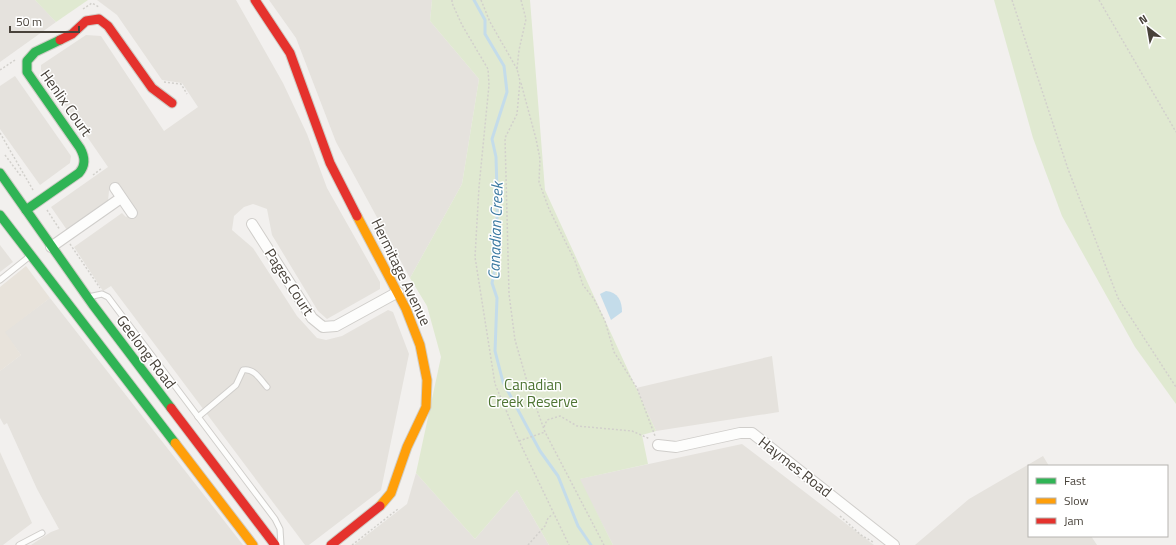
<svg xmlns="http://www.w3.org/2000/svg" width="1176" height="545" viewBox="0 0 1176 545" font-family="'Titillium Web',sans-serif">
	<rect width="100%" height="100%" fill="#f2f0ee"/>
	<g fill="#e5e2dd">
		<path d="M0,0H35L56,22L0,62Z"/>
		<path d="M97,0H236L283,83L307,134L327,188L380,282V289L327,319L318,311L272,235L267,209L253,204L244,207L234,216L232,230L253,248L297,316L317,338L326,340L342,336L388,310L393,312L409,354L381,490L309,545H305L111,286L103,291L74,247L122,213L126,217L135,210L118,184L109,191L108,201L67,230L51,207L108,167L41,70V65L86,35L101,36L164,131L198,107L182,83L162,80L117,15Z"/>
		<path d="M269,0H432L430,21L479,79L462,184L410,278L336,142L296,38Z"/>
		<path d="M15,76L71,156L70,163L40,185L0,129V86Z"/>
		<path d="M0,245L13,262L0,272Z"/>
		<path d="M50,298L243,545H31L51,532L59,529L37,489L7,423L4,425L0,418V371L21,355L4,332Z"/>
		<path d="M772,356L779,412L656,431L636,388Z"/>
		<path d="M742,444L874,545H613L579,479Z"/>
		<path d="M0,452L32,523L3,545H0Z"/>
		<path d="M1043,456L1049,466H1029V536H1091L1097,545H915L969,499Z"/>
		<path d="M416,473L475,539L517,490L549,545H354L407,504Z"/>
	</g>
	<path fill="#e8e3db" d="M26,266L50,298L5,332L21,355L0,371V287Z"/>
	<g fill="#e0e9d1">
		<path d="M35,0H88L56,22Z"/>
		<path d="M432,0H530L545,190L656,431L642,435L648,464L580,479L613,545H549L517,490L475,539L416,473L441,357L427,306L410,278L462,184L479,79L430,21Z"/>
		<path d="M994,0H1176V404L1135,347L1062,216L1033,138Z"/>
	</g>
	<path fill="#c4dcea" d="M606,291C618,292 622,301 622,312L611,320L600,294Z"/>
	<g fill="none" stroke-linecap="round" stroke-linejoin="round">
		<path stroke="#c4dcea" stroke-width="3" d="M474,0L485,20V34L504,66L507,92L492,139L496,157L497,191V259L492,283L497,298L495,351L503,382L540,451L558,476L578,526L591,545"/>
		<g stroke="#d0cecb" stroke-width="7">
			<g id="lane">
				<path d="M0,280L30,256"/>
				<path d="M88,297L102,294L108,297L275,519L280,529L281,545"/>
				<path d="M198,417L236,385L243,370C254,368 260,379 267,387"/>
				<path d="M19,545L42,533"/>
			</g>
		</g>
		<g stroke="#d0cecb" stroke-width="12">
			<g id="street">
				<path d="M115,188L132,213"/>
				<path d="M252,224L312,318L323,327L336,326L398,292"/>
				<path d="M51,247L121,198"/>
				<path d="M658,445L676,447L740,433H752L894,545"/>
			</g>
		</g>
		<g stroke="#d0cdc6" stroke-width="11">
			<g id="fast">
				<path d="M0,173L93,305L171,408"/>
				<path d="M26,210L79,173C86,165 85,157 80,148L27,72V61L35,52L60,40"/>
				<path d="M0,215L175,443"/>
			</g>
		</g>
		<g stroke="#d0cdc6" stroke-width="11">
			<g id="slow">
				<path d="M357,216L406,309L420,345L427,380L426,407L407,447L391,493L380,506"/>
				<path d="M175,443L253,545"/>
			</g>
		</g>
		<g stroke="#d0cdc6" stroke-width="11">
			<g id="jam">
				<path d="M255,0L290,53L330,163L357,216"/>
				<path d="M60,40L72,34L86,21L99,19L108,26L152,88L172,103"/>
				<path d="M171,408L275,545"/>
				<path d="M331,545L380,506"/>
			</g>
		</g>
		<g stroke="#d2d0cc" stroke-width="1.5" stroke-dasharray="2 2" stroke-linecap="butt">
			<path d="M452,0V3L462,25L488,69L489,85L479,187L475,257L495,384L519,441L569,545"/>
			<path d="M481,0L490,22L517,69"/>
			<path d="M521,0L526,19L519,50L517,69L520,81L517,114L505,138L509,294L515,340L528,385L545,432L604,545"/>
			<path d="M1012,0L1068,169L1118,298L1176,387"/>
			<path d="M1099,0L1176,132"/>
			<path d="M83,9L92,3L99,7"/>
			<path d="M0,70L15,60"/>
			<path d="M164,82L181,84L187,94"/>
			<path d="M521,83L536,139L540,159L539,182L549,209L575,261L583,285L594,299L605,321L614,352L637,388L655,436"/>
			<path d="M0,133L33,190"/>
			<path d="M5,155L20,175L23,174"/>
			<path d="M93,175L102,168"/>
			<path d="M47,210L60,230"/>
			<path d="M70,244L100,288"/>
			<path d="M544,427L547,420L560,416L577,426L632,431L650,439"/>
			<path d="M519,441L545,432"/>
			<path d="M840,516L861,535L873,542"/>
			<path d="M352,545L398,509"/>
			<path d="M528,545L545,526L548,518L553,514"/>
		</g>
		<use href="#lane" stroke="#fdfdfc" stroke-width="5"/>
		<use href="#street" stroke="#fdfdfc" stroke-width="10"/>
		<use href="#fast" stroke="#30b455" stroke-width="9"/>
		<use href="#slow" stroke="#ff9f0a" stroke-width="9"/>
		<use href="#jam" stroke="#e5322d" stroke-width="9"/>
	</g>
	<g text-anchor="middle" stroke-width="3" stroke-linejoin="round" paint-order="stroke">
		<g font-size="15" fill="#48423a" stroke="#fff">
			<text transform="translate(66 103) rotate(55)" y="5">Henlix Court</text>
			<text transform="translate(401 272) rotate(64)" y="5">Hermitage Avenue</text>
			<text transform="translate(289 282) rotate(57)" y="5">Pages Court</text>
			<text transform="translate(146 352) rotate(53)" y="5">Geelong Road</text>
			<text transform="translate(795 467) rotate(38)" y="5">Haymes Road</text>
		</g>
		<g font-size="15" fill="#4e7433" stroke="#fff">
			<text x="533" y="390">Canadian<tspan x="533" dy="17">Creek Reserve</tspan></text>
		</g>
		<g font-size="16" font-style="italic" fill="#3c7aa1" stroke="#fff">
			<text transform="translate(495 231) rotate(-88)" y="6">Canadian Creek</text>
		</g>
	</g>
	<rect x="1028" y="465" width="140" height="72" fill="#ffffff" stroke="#b6b3b0"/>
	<rect x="1036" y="478" width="20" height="6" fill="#30b455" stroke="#b6b3b0"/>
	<text x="1064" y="485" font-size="12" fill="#48423a">Fast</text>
	<rect x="1036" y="498" width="20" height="6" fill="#ff9f0a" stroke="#b6b3b0"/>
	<text x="1064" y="505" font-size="12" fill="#48423a">Slow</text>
	<rect x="1036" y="518" width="20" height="6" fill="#e5322d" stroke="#b6b3b0"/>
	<text x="1064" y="525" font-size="12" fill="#48423a">Jam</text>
	<g transform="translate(1148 28) rotate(329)" stroke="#ffffff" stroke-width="3" paint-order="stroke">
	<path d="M0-3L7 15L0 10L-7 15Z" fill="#48423a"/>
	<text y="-6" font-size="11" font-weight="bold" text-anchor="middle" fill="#48423a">N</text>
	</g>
	<path d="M10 26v6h69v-6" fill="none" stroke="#48423a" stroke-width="2"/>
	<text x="16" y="26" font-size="12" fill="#48423a" stroke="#ffffff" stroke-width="3" paint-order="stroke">50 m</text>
</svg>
